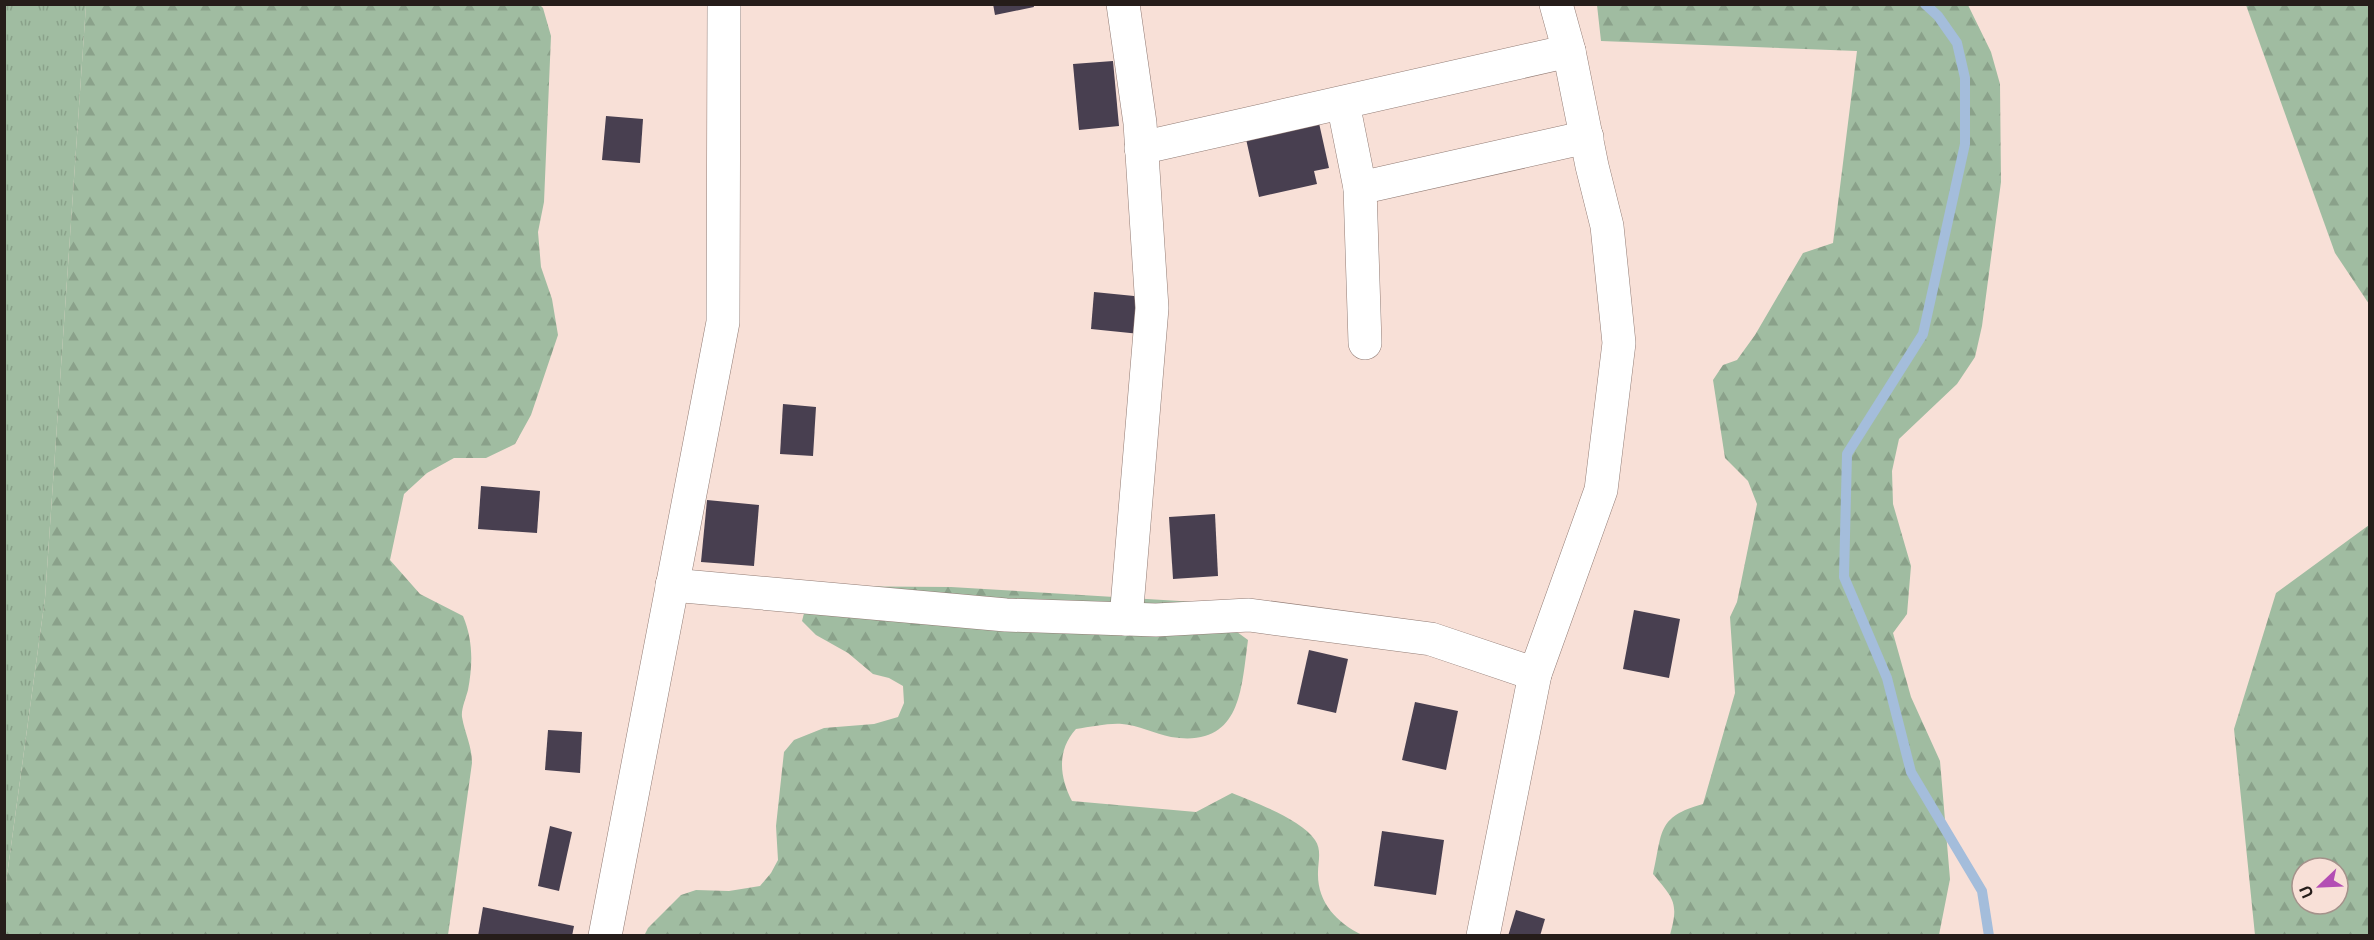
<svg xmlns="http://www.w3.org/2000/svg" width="2374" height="940" viewBox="0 0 2374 940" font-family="Inter,sans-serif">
	<defs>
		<pattern id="grass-tufts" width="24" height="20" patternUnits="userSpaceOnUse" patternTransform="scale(1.5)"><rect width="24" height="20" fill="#a0bca1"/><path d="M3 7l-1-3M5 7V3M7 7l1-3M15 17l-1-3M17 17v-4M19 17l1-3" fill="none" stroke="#8aa18a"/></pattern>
		<pattern id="forest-firs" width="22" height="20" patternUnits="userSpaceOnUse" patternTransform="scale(1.5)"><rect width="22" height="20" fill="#a0bca1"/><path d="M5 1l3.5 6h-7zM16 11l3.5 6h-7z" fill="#8aa18a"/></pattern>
	</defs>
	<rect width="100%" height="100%" fill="#f8e0d7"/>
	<path fill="url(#grass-tufts)" d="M5,5H86L45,598L5,890Z"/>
	<g fill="url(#forest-firs)" fill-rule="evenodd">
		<path d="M86,5L539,4L543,8L551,36L544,202L538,232L541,267L552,299L558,335L531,415L515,444L486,458H454L427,473L404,494L390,560L420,594L463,616C473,640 473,664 468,690C466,698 461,709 462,717C465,734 472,746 472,763L448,935H5V890L45,598Z"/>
		<path d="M1597,5H1968L1991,52L2000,84L2001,182L1982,326L1975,357L1957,384L1899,439L1892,471L1893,504L1911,566L1907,614L1893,633L1911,697L1940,761L1950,879L1939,935H1670C1679,903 1674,899 1653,874C1663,832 1656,817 1703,804L1735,693L1730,617L1737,602L1757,504L1748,481L1725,458L1713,380L1723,365L1737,360L1755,335L1803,253L1833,243L1857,51L1601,41Z"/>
		<path d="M2246,5H2369V304L2335,253Z"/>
		<path d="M2369,525V935H2255L2234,729L2276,593ZM2302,868H2338V904H2302Z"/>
		<path d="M811,586L951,587L1196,602L1248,640C1241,691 1241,748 1171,737C1155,734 1138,725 1122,724C1108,723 1091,727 1076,729C1057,750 1059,776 1072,801L1196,812L1232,793C1256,803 1301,819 1315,840C1322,850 1318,862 1318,872C1317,902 1336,922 1362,935L644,936L648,928L681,895L696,890L729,891L760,886L771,873L778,860L776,826L784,752L794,740L824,728L874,724L898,717L904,703L903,686L889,678L873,674L848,653L816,635L802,621Z"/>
	</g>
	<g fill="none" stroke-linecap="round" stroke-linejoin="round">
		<path stroke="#a4bddb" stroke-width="10" d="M1925,4L1938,16L1957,43L1965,78V144L1923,334L1847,454L1844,577L1887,678L1911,772L1982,891L1989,936"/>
	</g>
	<g fill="#483f50">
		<path d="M993,4H1033L1034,7L995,15Z"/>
		<path d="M1113,61L1119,126L1079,130L1073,64Z"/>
		<path d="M606,116L643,119L640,163L602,160Z"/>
		<path d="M1319,123L1329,168L1314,171L1317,184L1259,197L1246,139Z"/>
		<path d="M1094,292L1144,297L1140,334L1091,329Z"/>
		<path d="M783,404L816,407L813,456L780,454Z"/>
		<path d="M481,486L540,491L537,533L478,529Z"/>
		<path d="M707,500L759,505L754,566L701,562Z"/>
		<path d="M1215,514L1218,576L1173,579L1169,517Z"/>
		<path d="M1634,610L1680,619L1669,678L1623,669Z"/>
		<path d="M1309,650L1348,659L1336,713L1297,704Z"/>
		<path d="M1415,702L1458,711L1446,770L1402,760Z"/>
		<path d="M548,730L582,732L580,773L545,770Z"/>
		<path d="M550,826L572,832L559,891L538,886Z"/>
		<path d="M1382,831L1444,840L1436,895L1374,886Z"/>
		<path d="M483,907L574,926L572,936H478Z"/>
		<path d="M1516,910L1545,919L1540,936H1508Z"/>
	</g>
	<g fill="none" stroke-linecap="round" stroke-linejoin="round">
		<g stroke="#927c75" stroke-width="34">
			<g id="minor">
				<path d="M1123,4L1140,123L1152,308L1126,619"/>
				<path d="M1343,103L1360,188L1365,343"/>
				<path d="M1141,148L1569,51"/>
				<path d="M1360,188L1587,137"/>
				<path d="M672,585L1006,615L1156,620L1249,615L1431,639L1535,674"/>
				<path d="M605,936L723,322L724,4"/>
			</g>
		</g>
		<g stroke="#927c75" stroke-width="34">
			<path id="tertiary" d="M1483,936L1535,674L1601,490L1619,343L1607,226L1592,166L1569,51L1556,4"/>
		</g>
		<use href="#minor" stroke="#fff" stroke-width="33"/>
		<use href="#tertiary" stroke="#fff" stroke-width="33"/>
	</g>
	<rect width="2374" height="940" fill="none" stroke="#261d1a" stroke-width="12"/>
	<g transform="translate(2320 886) rotate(247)"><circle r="28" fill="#f8e0d7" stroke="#a4928b" stroke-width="1.5"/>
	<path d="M0-4.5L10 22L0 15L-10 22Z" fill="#b34eb4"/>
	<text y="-9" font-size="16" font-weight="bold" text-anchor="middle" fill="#261d1a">U</text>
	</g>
</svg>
